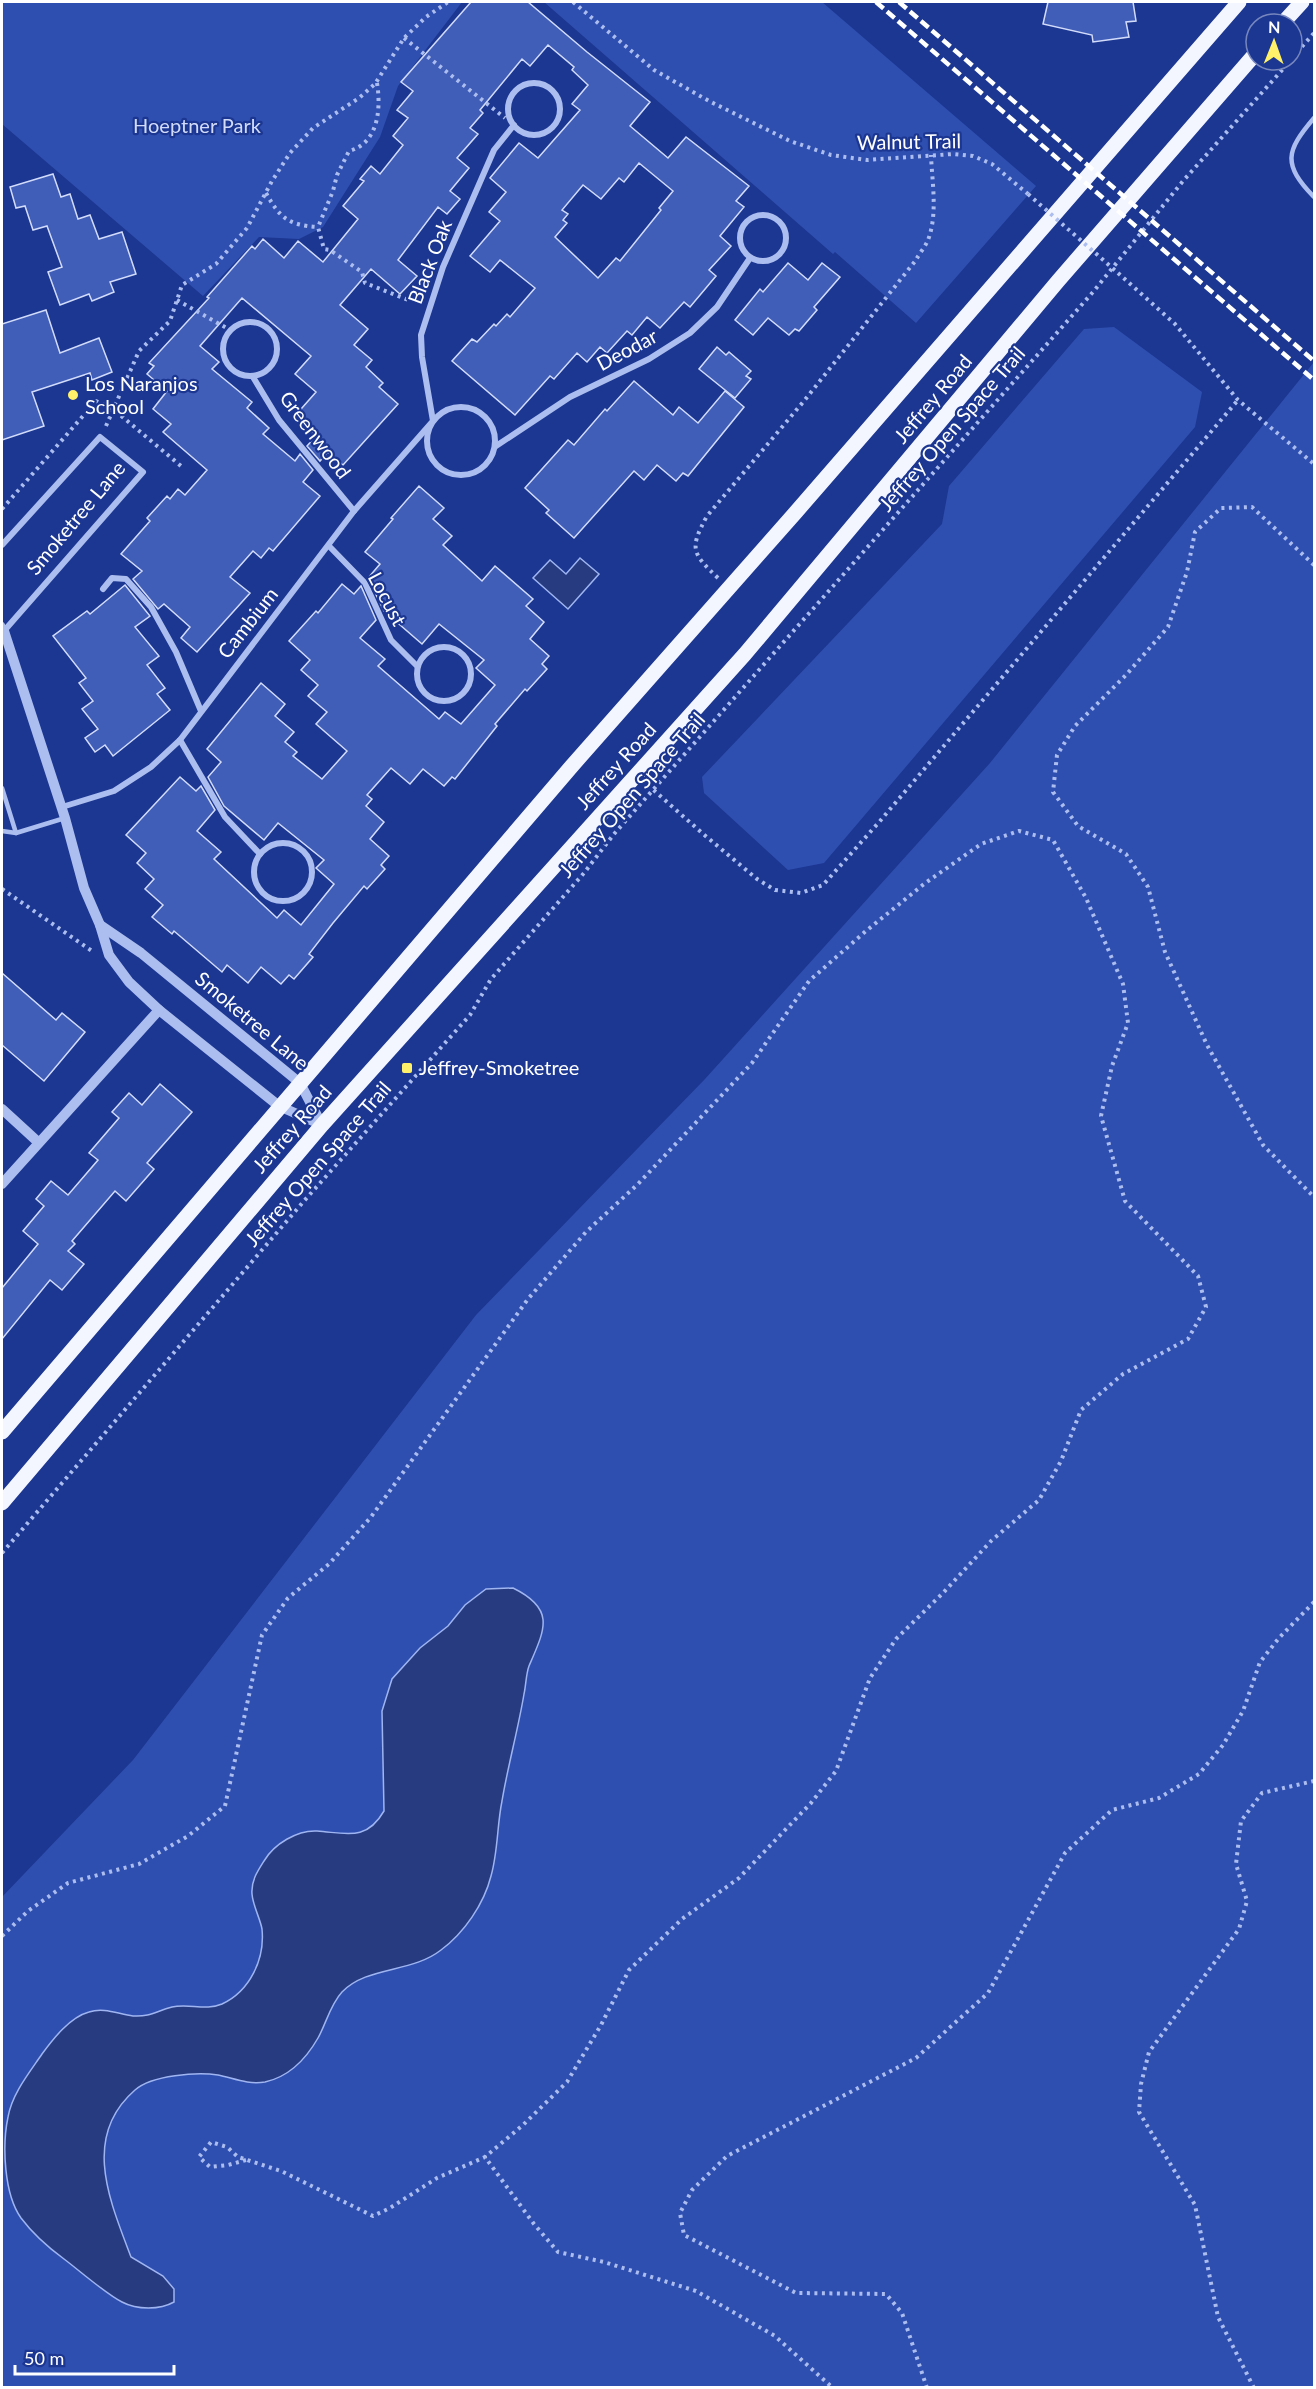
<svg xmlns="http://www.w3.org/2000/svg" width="1316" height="2389" viewBox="0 0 1316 2389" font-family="Lato,sans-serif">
	<rect width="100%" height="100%" fill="#1c3792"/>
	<g fill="#2f4fb0">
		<path d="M2,2H462L398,86L380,137L323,227L299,239L259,237L203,296L2,124Z"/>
		<path d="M544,2H822L1036,186L916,323L835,252L833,254Z"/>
		<path d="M1114,327L1202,392L1195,427L824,863L788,870L704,793L702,777L942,524L949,486L1084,329Z"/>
		<path d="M1314,362V2387L2,2388V1897L133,1760L476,1315L705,1079L990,763Z"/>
	</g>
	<g fill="#273b80" stroke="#9fb5f1" stroke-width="1.5">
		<path d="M580,558L599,574L568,609L533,578L550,560L566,574Z"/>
		<path d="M513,1588C556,1609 545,1629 529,1666C526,1674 526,1685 524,1694C518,1730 508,1765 502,1801C497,1825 498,1852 491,1876C484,1904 464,1933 441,1950C412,1973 367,1966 342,1992C330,2005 326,2024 318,2038C306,2059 288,2077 265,2082C248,2085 233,2078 218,2075C197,2072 152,2075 135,2090C81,2137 110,2201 131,2257L163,2276L174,2289V2302C160,2310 137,2310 122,2302C106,2294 80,2271 64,2259C49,2248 33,2234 21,2218C4,2194 2,2146 8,2117C12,2094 29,2073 42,2054C53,2039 70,2017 89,2012C104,2007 118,2014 133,2016C151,2017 156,2011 172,2007C188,2003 206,2011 222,2004C250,1991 265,1959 262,1929C260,1918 253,1906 252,1894C251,1881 257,1872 264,1861C274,1844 297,1830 317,1831C346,1833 366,1842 384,1811L382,1711L392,1679L420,1648L448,1626L465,1605L486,1589Z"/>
	</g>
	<g fill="#405db8" stroke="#d2dcfa" stroke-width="1.5" fill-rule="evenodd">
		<path d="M471,2H528L587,52L650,102L630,126L668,158L686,137L749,186L736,201L744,207L720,236L731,246L709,270L716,276L690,307L684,302L660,328L647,317L632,335L627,331L607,353L600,347L587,362L577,353L554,379L550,376L515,415L452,361L472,339L477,342L494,324L496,326L507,314L510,317L535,288L500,260L490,272L470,256L500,221L489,212L506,192L490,178L519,143L538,158L580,110L572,104L588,85L572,70L574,67L548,45L530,66L522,59L480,110L483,113L470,128L478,134L457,158L469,168L450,191L460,199L447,214L438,207L398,260L417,276L400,294L371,269L340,305L368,329L354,345L372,360L366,367L383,383L379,387L398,404L343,465L328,452L320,461L307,446L316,436L294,417L316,392L295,374L311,356L242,298L200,346L219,362L212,369L252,402L247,408L269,428L263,434L295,461L300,454L313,470L303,482L320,496L273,551L269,548L261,558L253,551L230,577L250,593L197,652L181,638L190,627L164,604L158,609L133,579L142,571L121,554L150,521L147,518L167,496L170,499L178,489L185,495L207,470L163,432L171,424L153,409L167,391L147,374L154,366L149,363L209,298L207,297L252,246L255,249L263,239L284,258L298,241L323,262L358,219L343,206L364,181L360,179L371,166L380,174L403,145L393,136L408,118L397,110L413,91L401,82ZM639,163L673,191L659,208L661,210L620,261L616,258L598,278L555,237L567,223L563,220L568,214L562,210L583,185L601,199L619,178L624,182Z"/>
		<path d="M1048,2H1133L1136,21L1126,22L1129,37L1093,42L1092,35L1043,24Z"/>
		<path d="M53,174L61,197L70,194L78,219L90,215L99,239L122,232L136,274L110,282L114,292L92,301L89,294L60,305L48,272L62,267L47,226L33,230L25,206L16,208L10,187Z"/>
		<path d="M788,263L808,280L822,263L840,277L814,307L817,310L799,331L795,329L789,335L768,318L753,335L735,320L760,289L763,292Z"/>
		<path d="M46,310L60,353L99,338L112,372L92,380L90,373L32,392L44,426L2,440V324Z"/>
		<path d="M717,347L726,355L729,352L751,371L746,376L751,379L735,398L699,369Z"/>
		<path d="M634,381L673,415L679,407L698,423L725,391L744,407L688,476L683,473L676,481L657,465L644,480L634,471L574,538L546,513L549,510L525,488L568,440L574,445L605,409L607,411Z"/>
		<path d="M419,486L444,508L433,519L452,536L443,545L482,581L495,566L533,599L526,606L544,622L530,639L549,656L542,664L547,669L527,691L525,689L495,724L497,726L455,779L452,777L444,786L423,769L410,784L391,768L367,795L372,799L366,806L384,822L370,839L389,856L381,865L385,869L367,889L364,886L333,923L309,954L313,957L294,979L289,975L281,984L261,967L248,983L227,965L222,972L174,931L172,934L152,917L163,905L145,889L154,879L137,863L146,853L126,835L180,777L196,791L201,786L215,810L197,831L221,852L214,859L277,918L284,910L301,925L334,884L316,868L324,860L278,823L264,840L224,806L208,777L221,762L207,749L261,683L285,704L275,716L294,732L285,742L297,752L293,756L322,779L347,751L316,724L327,712L308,696L318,685L301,670L310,660L289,641L316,611L318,613L342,584L354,594L361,586L376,620L360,638L385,659L378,666L439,719L445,712L461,724L495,685L476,668L484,660L439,624L422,644L384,611L368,578L380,564L365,552L393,519L391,518Z"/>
		<path d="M125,585L150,616L135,627L159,656L147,665L165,688L157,694L170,710L113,756L105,745L95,752L85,738L98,729L82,709L93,701L79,683L86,678L53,636L87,611L90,614Z"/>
		<path d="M2,973L56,1020L62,1013L85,1032L44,1081L2,1045Z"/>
		<path d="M160,1084L192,1112L147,1163L154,1169L126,1201L115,1191L72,1241L75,1244L68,1251L84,1264L62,1290L50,1280L2,1339V1288L38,1244L23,1231L44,1206L36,1199L51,1181L68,1195L98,1160L89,1153L119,1118L112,1112L129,1093L142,1105Z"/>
	</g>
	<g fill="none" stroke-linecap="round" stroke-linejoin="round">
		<g stroke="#acbdef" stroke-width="4" stroke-dasharray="3 4.5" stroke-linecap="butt">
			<path d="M573,2L654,70L709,101L790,141L831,155L867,160L953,154L973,156L992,164L1028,194"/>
			<path d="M404,38L505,118"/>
			<path d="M1292,58L1314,33"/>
			<path d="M377,83C381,108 379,143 349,151L337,175L333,191L318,227L324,249L330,250L362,272L365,283L411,301"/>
			<path d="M266,193C280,218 288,225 318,227"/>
			<path d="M1118,273L1175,324L1238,400L1314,464"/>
			<path d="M177,300L230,330"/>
			<path d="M106,426L139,351L170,321L182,285L216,264L247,228L272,181L290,153L313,128L359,98L375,84L404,38L426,17L448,2"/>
			<path d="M2,509L96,401L113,409L181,466"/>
			<path d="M1314,565L1252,507L1221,508L1195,532L1187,572L1168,627L1126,675L1075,726L1057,755L1053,792L1078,826L1126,854L1148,887L1165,952L1207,1045L1263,1145L1314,1197"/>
			<path d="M718,578C692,553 689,549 707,516L804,401L916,260C919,254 925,247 928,240C938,214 932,182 931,155"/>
			<path d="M648,785L702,833L757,879L775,890L801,893L823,885L880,821L1238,400"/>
			<path d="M2,889L92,951"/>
			<path d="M2,1553L304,1201L470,1015L491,979L584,873L614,834L1093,292L1183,181L1291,60"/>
			<path d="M2,1936L28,1911L68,1883L139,1864L188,1836L225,1806L262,1635L288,1598L329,1564L371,1517L528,1299L586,1232L638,1184L752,1063L809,981L866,931L924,884L981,844L1019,831L1053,840L1086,898L1123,984L1128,1023L1112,1066L1101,1116L1125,1201L1198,1276L1206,1307L1188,1339L1123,1374L1081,1410L1061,1461L1039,1500L991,1541L943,1593L896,1639L870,1678L836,1771L811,1803L739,1878L682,1919L629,1970L601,2025L567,2082L523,2125L485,2157"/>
			<path d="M246,2160L228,2165L210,2167L199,2157L211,2142L227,2147L238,2157L281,2171L373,2216L390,2208L437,2178L485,2157L534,2224L558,2252L604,2262L696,2291L775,2336L833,2388"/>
			<path d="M927,2388L902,2313L886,2294L796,2293L684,2235L680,2213L692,2190L727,2156L916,2058L988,1993L1065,1853L1112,1810L1159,1798L1199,1774L1223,1745L1243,1711L1260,1662L1279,1638L1314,1602"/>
			<path d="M1254,2388L1218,2317L1195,2205L1139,2112L1141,2084L1149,2052L1239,1929L1247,1901L1236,1864L1241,1821L1262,1793L1314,1781"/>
		</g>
		<g stroke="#acbdef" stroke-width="4.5">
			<path d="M1314,197C1282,164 1286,151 1314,118"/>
			<path d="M2,788L16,833"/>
			<path d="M2,831L16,833L65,818"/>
		</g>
		<g stroke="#acbdef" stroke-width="6">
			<circle cx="534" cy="109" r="26"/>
			<circle cx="763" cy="238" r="23"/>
			<circle cx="250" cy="349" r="27"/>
			<path d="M253,377L279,420L354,511"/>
			<circle cx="461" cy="441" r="34"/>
			<path d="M496,446L570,397L649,359L690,333L717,307L750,258"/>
			<path d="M2,545L100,437L143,472L4,631L2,625"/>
			<path d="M329,546L365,583L391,640L417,666"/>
			<path d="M103,589L112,578L126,579L151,607L176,652L201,711"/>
			<circle cx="444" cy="674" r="27"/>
			<path d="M180,740L225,817L260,854"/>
			<path d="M62,807L114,791L151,767L180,740L354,511L433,421L422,357L421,335L443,267L494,150L514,125"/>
			<circle cx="283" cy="872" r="29"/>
		</g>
		<g stroke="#acbdef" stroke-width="10">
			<path d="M4,631L65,818L84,888L100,925L109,955L129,982L159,1010L279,1106L322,1125"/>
			<path d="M100,925L141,953L300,1083L322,1125"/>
			<path d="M2,1109L38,1142"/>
			<path d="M2,1184L159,1010"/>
		</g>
		<g stroke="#f4f6ff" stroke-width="15">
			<path d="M1282,24L1302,2"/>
			<path d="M2,1432L571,767L796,512L1239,2"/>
			<path d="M2,1503L322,1125L745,654L1058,281L1256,53"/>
		</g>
		<g stroke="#fff" stroke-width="4.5" stroke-dasharray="10 4.5" stroke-linecap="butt">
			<path d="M876,2L1314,380"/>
			<path d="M899,2L1314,361"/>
		</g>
		<path stroke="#acbdef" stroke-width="4" stroke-dasharray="3 4.5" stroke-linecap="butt" d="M1028,194L1118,273"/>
	</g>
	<g fill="#fff26a" stroke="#1c3792" stroke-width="2">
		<circle cx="73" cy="395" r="6"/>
		<rect x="401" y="1062" width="12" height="12" rx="3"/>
	</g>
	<g text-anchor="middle" stroke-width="4.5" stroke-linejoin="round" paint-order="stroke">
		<g font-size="20" fill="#d2dcfa" stroke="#1c3792">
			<text x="197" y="133">Hoeptner Park</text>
		</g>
		<g font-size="20" fill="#fff" stroke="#1c3792">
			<text transform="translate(909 142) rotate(-1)" y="7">Walnut Trail</text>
			<text transform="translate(430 262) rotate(-69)" y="7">Black Oak</text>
			<text transform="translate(627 350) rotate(-28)" y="7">Deodar</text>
			<text transform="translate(933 399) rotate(-50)" y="7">Jeffrey Road</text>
			<text transform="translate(952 429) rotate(-49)" y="7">Jeffrey Open Space Trail</text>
			<text transform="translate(315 435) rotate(53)" y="7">Greenwood</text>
			<text transform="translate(76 518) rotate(-50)" y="7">Smoketree Lane</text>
			<text transform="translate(387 599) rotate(62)" y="7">Locust</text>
			<text transform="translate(248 623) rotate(-52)" y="7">Cambium</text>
			<text transform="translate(616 766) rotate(-48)" y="7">Jeffrey Road</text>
			<text transform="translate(632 795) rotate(-49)" y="7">Jeffrey Open Space Trail</text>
			<text transform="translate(252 1021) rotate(40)" y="7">Smoketree Lane</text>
			<text transform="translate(292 1129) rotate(-49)" y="7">Jeffrey Road</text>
			<text transform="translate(318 1164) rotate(-49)" y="7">Jeffrey Open Space Trail</text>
		</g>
		<g font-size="20" fill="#fff" stroke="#1c3792" text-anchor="start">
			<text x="85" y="391">Los Naranjos<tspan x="85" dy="23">School</tspan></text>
			<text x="419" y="1075">Jeffrey-Smoketree</text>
		</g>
	</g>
	<rect width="1316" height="2389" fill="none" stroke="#ffffff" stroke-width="6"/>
	<g transform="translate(1274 42) rotate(1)"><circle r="28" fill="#1c3792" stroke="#7787be" stroke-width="1.5"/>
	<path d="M0-4.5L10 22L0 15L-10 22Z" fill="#fff26a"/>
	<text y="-9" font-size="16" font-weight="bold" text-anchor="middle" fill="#ffffff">N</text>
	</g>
	<path d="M15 2365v9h159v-9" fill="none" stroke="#ffffff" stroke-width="3"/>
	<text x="24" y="2365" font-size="18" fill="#ffffff" stroke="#1c3792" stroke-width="4.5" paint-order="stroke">50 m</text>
</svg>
